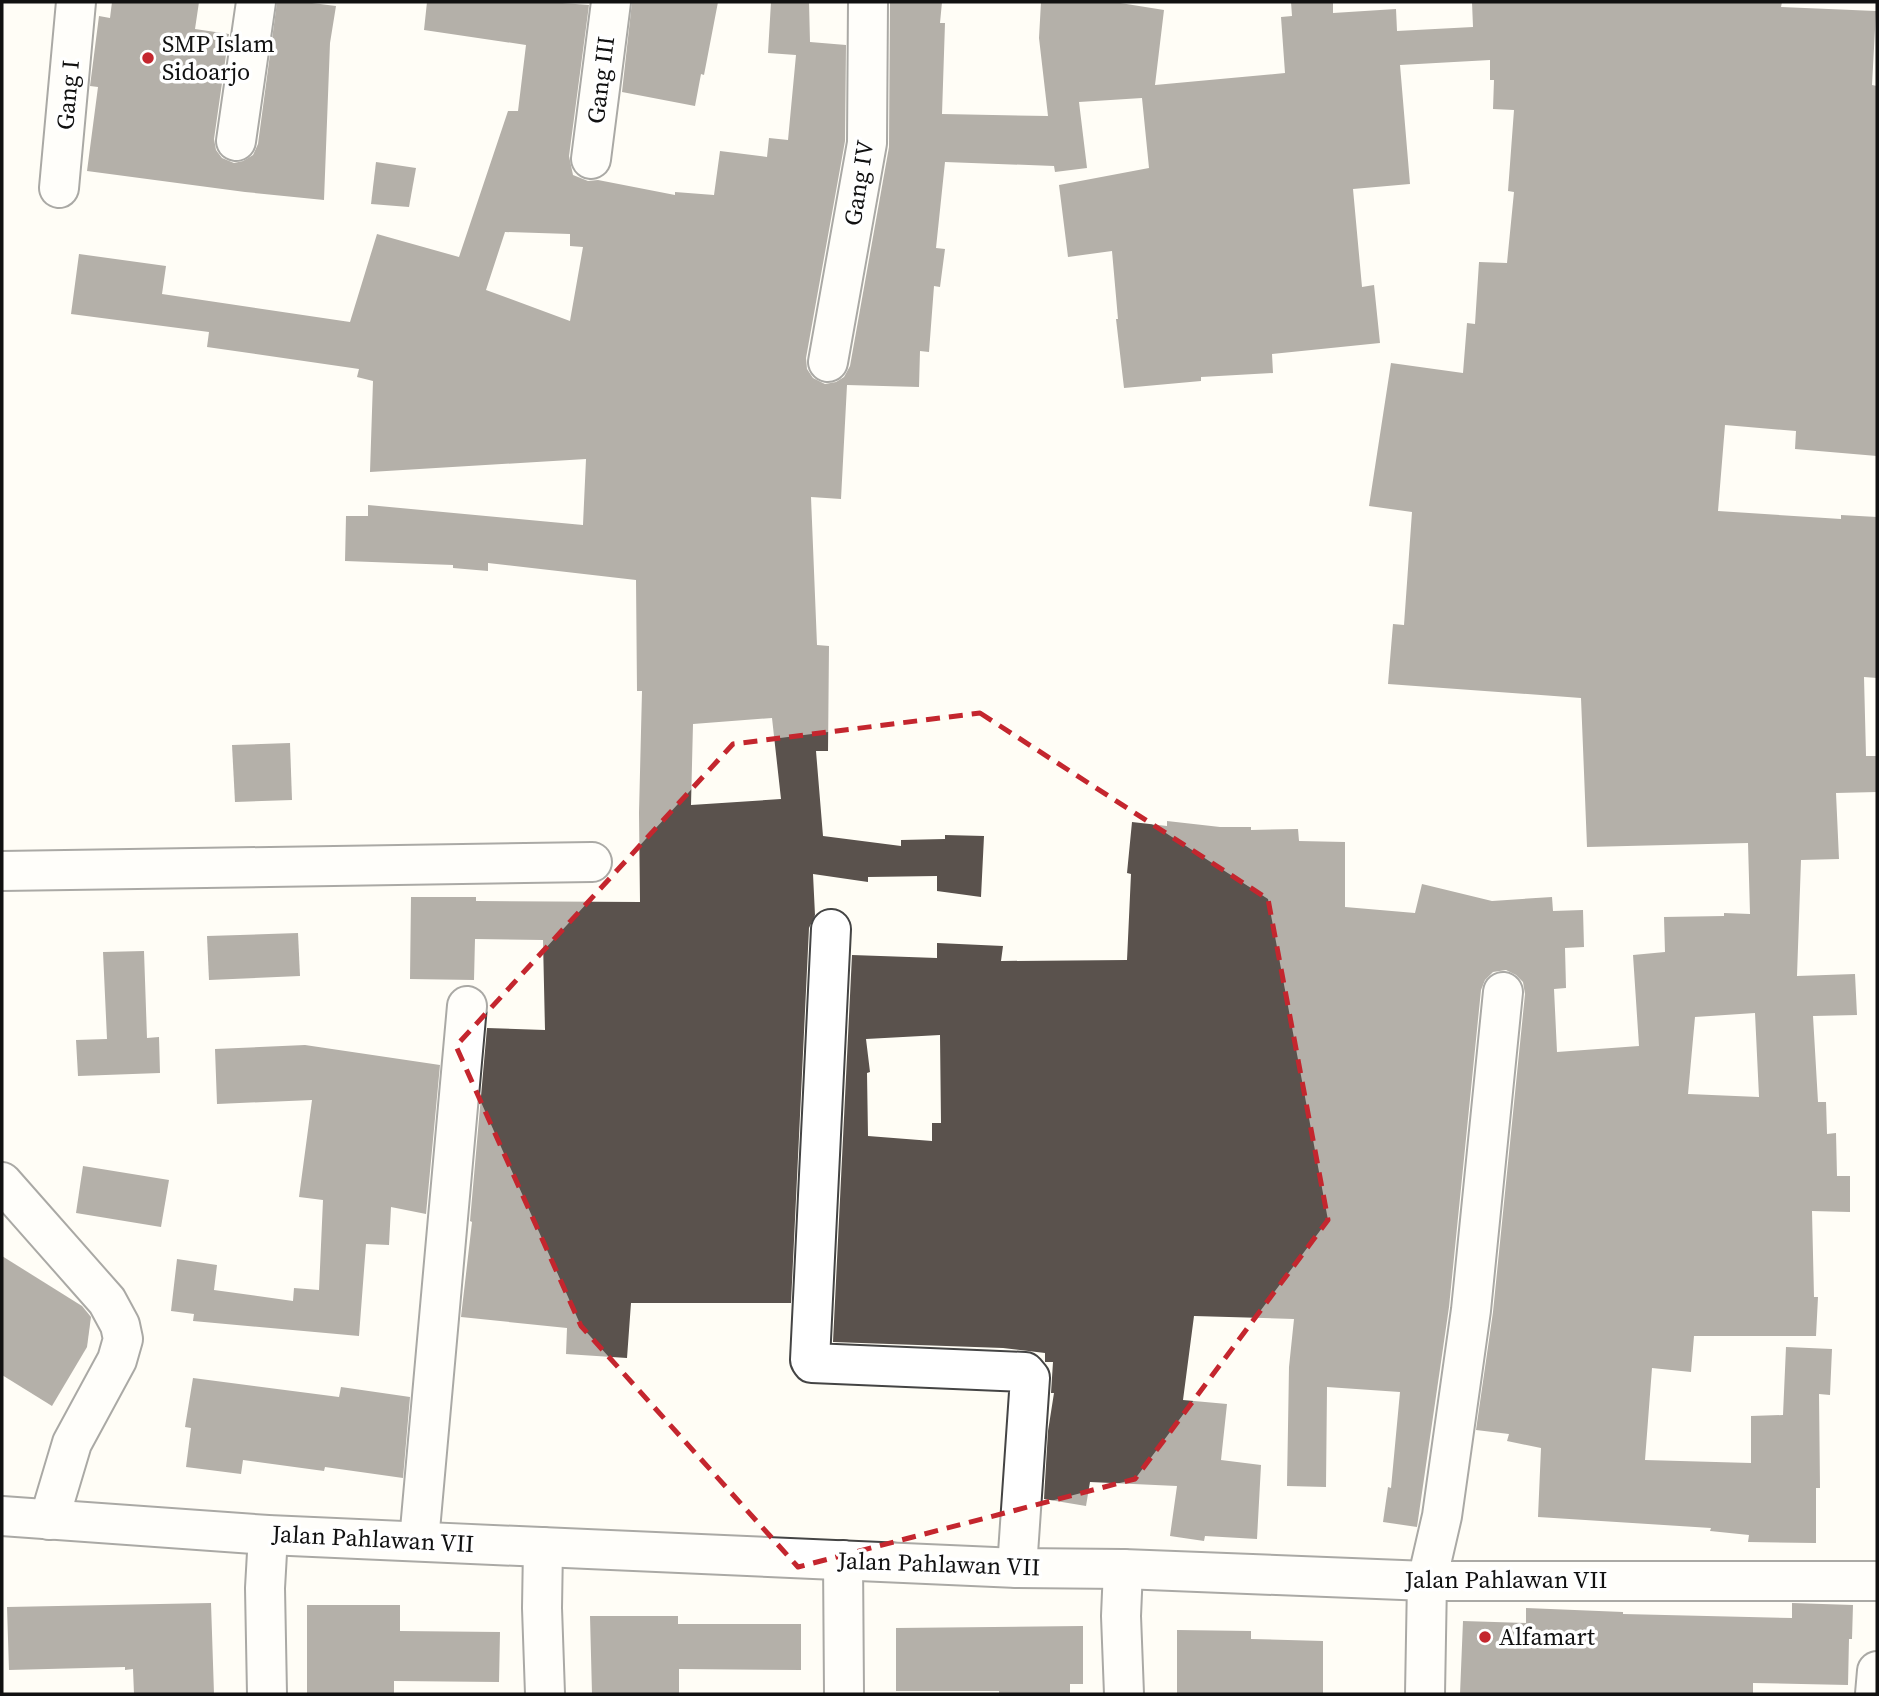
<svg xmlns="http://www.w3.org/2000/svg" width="1879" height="1696" viewBox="0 0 1879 1696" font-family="'Source Serif 4',serif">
	<rect width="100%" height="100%" fill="#fffdf5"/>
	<g fill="#5a524d" fill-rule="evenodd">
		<path d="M112,2H199L195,29L229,34L214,139L216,150L222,158L234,163L243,161L253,155L258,144L277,2H304L336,6L330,43L324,200L245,192L87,171L98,87L90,86L99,16L110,18Z"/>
		<path d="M427,2H549L589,5L569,156L573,175L588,181L598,180L675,195V192L714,195L720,151L767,157L769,138L788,140L796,55L768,53L771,2H809L810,42L846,45L845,141L806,358L807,369L813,378L825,384L836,382L844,377L850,366L889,147L890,2H942L940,23H945L942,114L1048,116L1039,38L1041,2H1114L1164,10L1155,85L1285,73L1281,17L1292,16L1291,2H1333V13L1396,9L1397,31L1473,27L1472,2H1782L1781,7L1876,11L1872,85L1877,86V456L1795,449L1796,431L1725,425L1718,511L1841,519V515L1877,517V678L1864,677L1866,756H1877V792L1836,793L1839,859L1801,860L1797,976L1855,974L1857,1015L1813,1016L1818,1102H1826L1827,1134L1836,1133L1837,1176H1850V1212L1812,1211L1814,1297H1818L1816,1336H1694L1691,1372L1652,1368L1645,1460L1751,1463V1416L1783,1415L1786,1347L1832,1349L1830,1395L1819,1394L1820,1488H1816V1543L1748,1542L1749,1535L1710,1531L1711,1528L1538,1517L1541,1448L1507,1441L1509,1434L1476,1430L1493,1312L1525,994L1523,982L1516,975L1506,970L1493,972L1485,980L1481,990L1449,1307L1417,1527L1383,1522L1388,1487L1391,1488L1400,1392L1327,1387L1326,1487L1287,1486L1289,1367L1294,1319L1194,1316L1183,1400L1227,1404L1221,1460L1261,1465L1257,1539L1205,1536L1204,1541L1170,1536L1177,1486L1090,1482L1086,1506L1044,1499L1048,1431L1054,1393H1051L1053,1362H1045V1353L1003,1348L833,1342L852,955L937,958V943L1003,946L1001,961L1127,960L1131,874L1127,873L1132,822L1167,826V821L1220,827H1251V830L1298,829L1299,841L1345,842V907L1415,913L1422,884L1492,901L1552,897L1553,911L1583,910L1584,947L1565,948L1566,988L1554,989L1557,1052L1639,1046L1633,955L1665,952L1664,917L1724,916V913L1750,914L1748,843L1587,847L1581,698L1388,684L1393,624L1404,625L1412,512L1369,506L1391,363L1463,373L1467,323L1475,324L1479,262L1507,263L1514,192L1508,191L1514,110L1493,109L1494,80H1490V60L1400,65L1410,184L1353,189L1362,287L1374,285L1380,343L1272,354L1273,373L1201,377V381L1124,388L1116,319H1118L1112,251L1068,257L1059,185L1149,168L1142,98L1079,102L1087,168L1055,172L1054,166L945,162L936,248L945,249L940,287L934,286L929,352L920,351L919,387L847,385L841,499L811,497L817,645L829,646L828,751H816L823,836L901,846V840L945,839V835L984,836L981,897L937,891V876L868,877V882L813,874L815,915L809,928L791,1303H631L627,1358L566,1354L567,1328L461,1317L472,1222L470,1221L487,1028L545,1030L543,940L475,939L474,980L410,979L411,897H476V901L640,902L639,813L642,691H637L636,580L488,563V571L453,568V565L345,561L346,516H368V505L583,525L586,459L370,472L373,381L357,377L359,369L207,347L209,332L71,314L79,254L166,266L162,294L350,322L377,234L459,257L508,111H518L526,45L424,30ZM505,232L570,234V246L583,247L570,321L486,290ZM772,718L781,799L691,805L693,724ZM1755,1013L1759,1097L1688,1094L1695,1017ZM940,1035L941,1123H932V1141L868,1136L867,1073L870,1072L866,1039Z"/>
		<path d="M632,2H718L704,75L701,74L695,106L622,92Z"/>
		<path d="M376,162L416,168L409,207L371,204Z"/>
		<path d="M290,743L292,800L235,802L232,745Z"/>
		<path d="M298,933L300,976L209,980L207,936Z"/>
		<path d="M144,951L147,1038L159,1037L160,1073L78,1076L76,1040L107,1039L103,952Z"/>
		<path d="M305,1045L440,1065L426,1214L391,1207L389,1245L366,1244L359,1336L193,1321L194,1314L171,1311L177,1259L217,1265L214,1290L293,1301L294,1288L319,1290L323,1200L299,1197L312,1100L217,1104L215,1049Z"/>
		<path d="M83,1166L169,1180L161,1227L76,1213Z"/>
		<path d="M2,1256L82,1306L91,1317L87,1347L52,1406L2,1375Z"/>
		<path d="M193,1378L339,1397L341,1387L410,1397L403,1478L325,1467L324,1471L243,1460L241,1474L186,1467L191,1428L185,1427Z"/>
		<path d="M211,1603L214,1694H134L133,1669L125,1670V1667L9,1670L7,1607Z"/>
		<path d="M1792,1603L1853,1605L1852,1639H1849L1848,1685L1753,1683V1694H1460L1463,1621L1526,1623V1608L1623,1612V1614L1792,1618Z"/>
		<path d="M307,1605H400V1631L500,1632L499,1682L394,1681V1694H307Z"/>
		<path d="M590,1616H678V1624H801V1670L679,1669V1694H592Z"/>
		<path d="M1083,1626V1684H1070V1694H999V1691H896V1628Z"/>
		<path d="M1177,1630L1251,1631V1639L1323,1641V1694H1177Z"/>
	</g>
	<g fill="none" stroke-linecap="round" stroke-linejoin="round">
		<g stroke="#444" stroke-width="42">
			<g id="minor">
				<path d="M236,141L256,2"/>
				<path d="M591,159L611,2"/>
				<path d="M59,188L76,2"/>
				<path d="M828,362L867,143L868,2"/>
				<path d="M2,871L592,862"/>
				<path d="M831,929L810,1360L812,1363L1025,1372L1030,1378L1017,1568"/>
				<path d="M2,1182L107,1301L120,1325L123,1339L117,1360L72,1443L49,1520"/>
				<path d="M2,1516L268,1535L1017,1568L1123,1569L1427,1581H1877"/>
				<path d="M419,1541L467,1006"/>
				<path d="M543,1547L542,1608L545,1694"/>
				<path d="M843,1560L844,1694"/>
				<path d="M1123,1569L1121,1616L1124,1694"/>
				<path d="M267,1694L265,1588L268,1535"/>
				<path d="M1425,1694L1427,1581L1442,1516L1471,1310L1503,992"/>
				<path d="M1875,1694L1877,1671"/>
			</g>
		</g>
		<use href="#minor" stroke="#fff" stroke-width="38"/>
	</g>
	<path d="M0 0H1879V1696H0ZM980,713L1268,899L1328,1220L1135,1479L798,1567L581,1326L456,1046L733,744Z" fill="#fffdf5" fill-opacity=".55" fill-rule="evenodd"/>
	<path fill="none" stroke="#c4262e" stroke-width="5" stroke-dasharray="14 9" stroke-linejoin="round" d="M980,713L1268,899L1328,1220L1135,1479L798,1567L581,1326L456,1046L733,744Z"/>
	<g fill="#c4262e" stroke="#fff" stroke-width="2.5">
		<circle cx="148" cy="58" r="7"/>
		<circle cx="1485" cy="1637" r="7"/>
	</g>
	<g text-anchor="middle" stroke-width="7" stroke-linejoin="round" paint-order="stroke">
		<g font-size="24" fill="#111" stroke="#fff" text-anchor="start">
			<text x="162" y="52">SMP Islam<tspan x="162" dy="28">Sidoarjo</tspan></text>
			<text x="1499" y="1645">Alfamart</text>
		</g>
		<g font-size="24" fill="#111" stroke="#fff">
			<text transform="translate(601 80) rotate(-83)" y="8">Gang III</text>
			<text transform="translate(68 95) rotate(-85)" y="8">Gang I</text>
			<text transform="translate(859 183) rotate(-81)" y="8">Gang IV</text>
			<text transform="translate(373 1539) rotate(3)" y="8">Jalan Pahlawan VII</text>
			<text transform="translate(939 1564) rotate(2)" y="8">Jalan Pahlawan VII</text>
			<text x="1506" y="1588">Jalan Pahlawan VII</text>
		</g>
	</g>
	<rect width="1879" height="1696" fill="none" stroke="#111111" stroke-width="7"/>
</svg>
